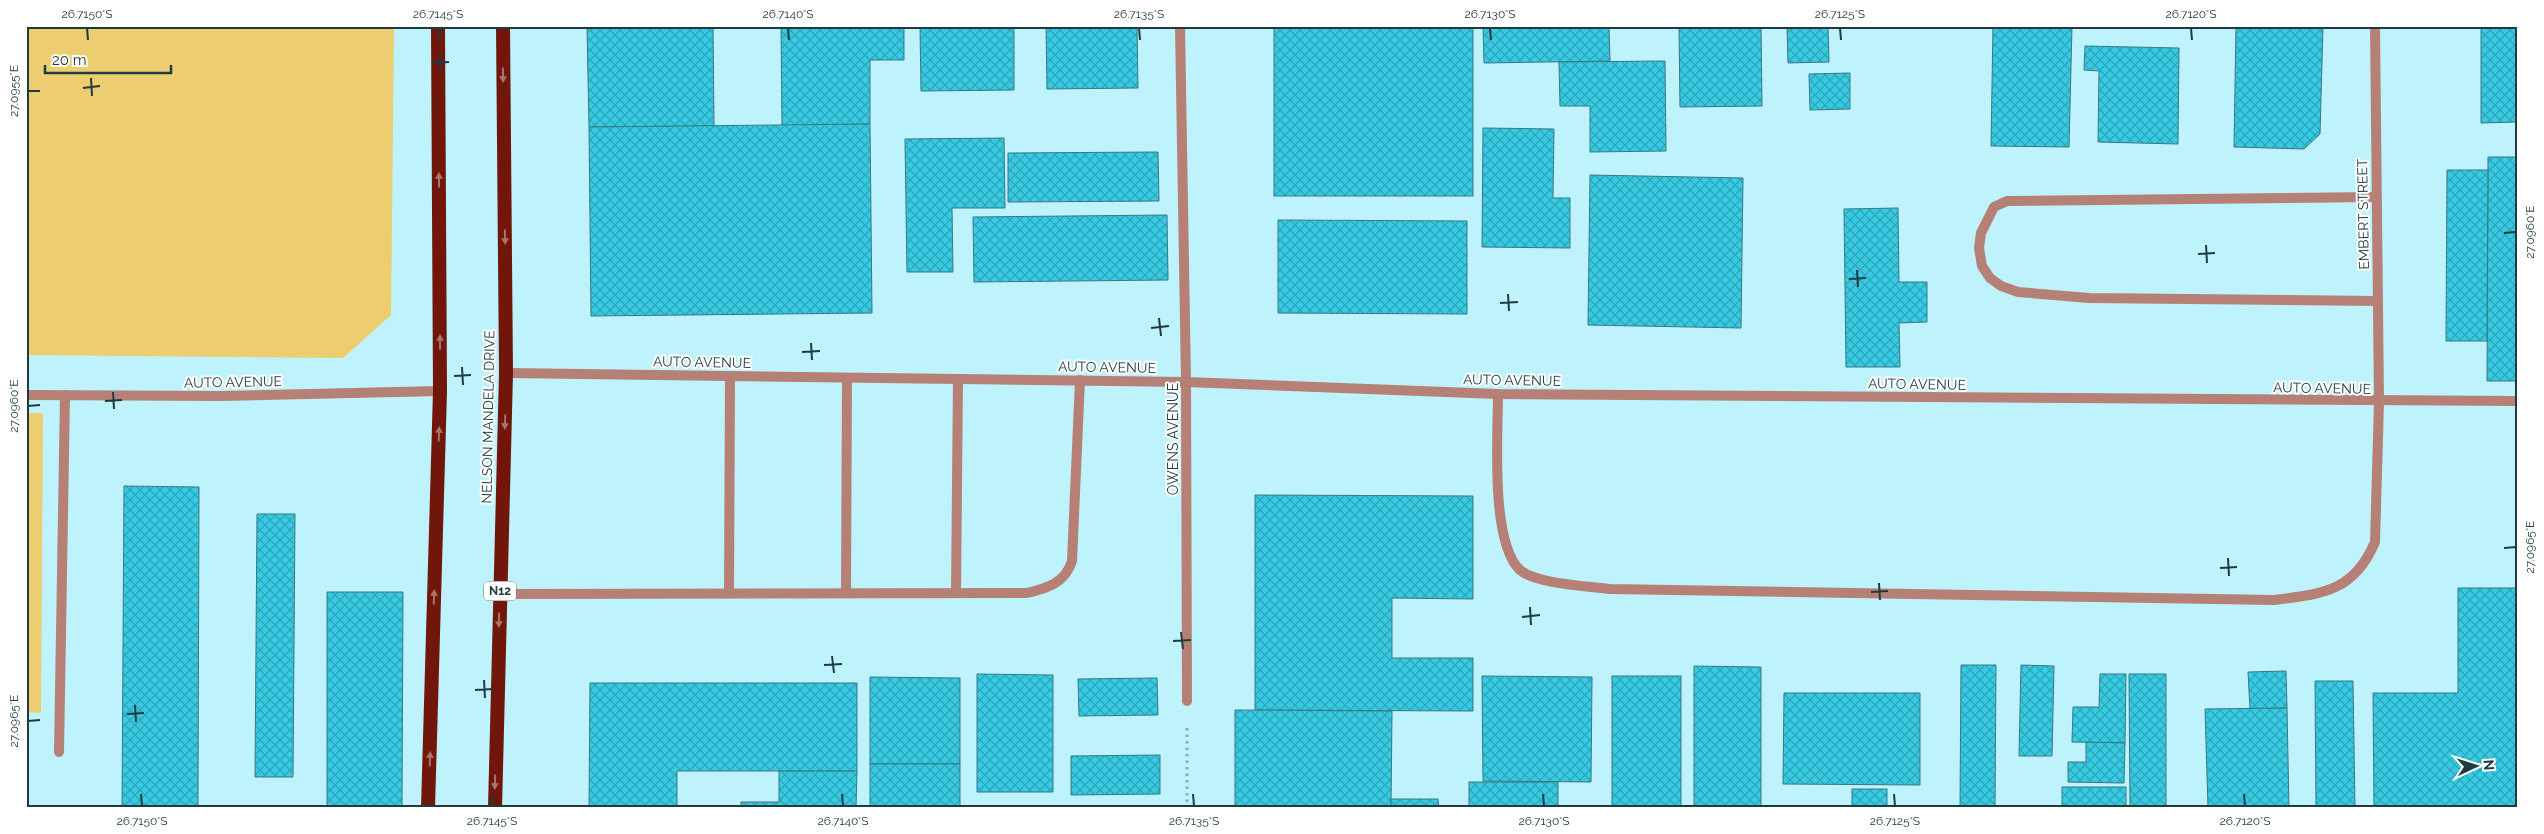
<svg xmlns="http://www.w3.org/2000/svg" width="2544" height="834" viewBox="0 0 2544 834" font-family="Raleway,sans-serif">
	<defs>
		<pattern id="building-cross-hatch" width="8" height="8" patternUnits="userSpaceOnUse" patternTransform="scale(1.25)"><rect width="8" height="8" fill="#37cae3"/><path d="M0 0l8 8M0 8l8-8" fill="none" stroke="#2ea5b9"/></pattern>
	</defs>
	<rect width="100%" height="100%" fill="#bef2fd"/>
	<g fill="#eccd6f">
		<path d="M26,26H394L391,315L343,358L26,355Z"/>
		<path d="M26,413H43L41,713L26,712Z"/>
	</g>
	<g fill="url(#building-cross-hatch)" stroke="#387884">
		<path d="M587,26H713L714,126L589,127Z"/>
		<path d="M781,26H904V60H870V124L782,126Z"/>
		<path d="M920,26H1014V90L921,91Z"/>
		<path d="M1046,26H1137L1138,88L1047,89Z"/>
		<path d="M1483,26H1609L1610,61L1484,63Z"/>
		<path d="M1679,26H1761L1762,106L1680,107Z"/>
		<path d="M1787,26H1828L1829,62L1788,63Z"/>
		<path d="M1993,26H2072L2069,147L1991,146Z"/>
		<path d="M2236,26H2323L2320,134L2304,149L2234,147Z"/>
		<path d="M2481,26H2518V122L2481,123Z"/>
		<rect x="1274" y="28" width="199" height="168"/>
		<path d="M2085,46L2179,48L2178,144L2098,142L2099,71L2084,70Z"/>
		<path d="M1665,61L1666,151L1590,152V106H1560L1559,62Z"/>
		<path d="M1850,73V109L1810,110L1809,74Z"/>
		<path d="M870,124L872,313L591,316L589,127Z"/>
		<path d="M1483,128L1554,129L1553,198H1570V248L1482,247Z"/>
		<path d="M1004,138L1005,208H952L953,272H907L905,139Z"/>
		<path d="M1158,152L1159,201L1008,202V153Z"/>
		<path d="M2488,157H2518V381H2487Z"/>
		<path d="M2447,170H2488L2487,341H2446Z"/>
		<path d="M1590,175L1743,178L1741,328L1588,325Z"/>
		<path d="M1898,208L1899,282H1927V322L1899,323L1900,367H1846L1844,209Z"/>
		<path d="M1167,215L1168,280L974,282L973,217Z"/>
		<path d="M1278,220L1467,221V314L1278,313Z"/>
		<path d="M124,486L199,487L198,808H122Z"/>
		<path d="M1255,495L1473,496V599L1392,598V658H1473V711L1255,710Z"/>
		<path d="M257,514H295L293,777H255Z"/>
		<path d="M2458,588H2518V808H2374L2373,693H2458Z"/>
		<path d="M327,592H403L402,808H327Z"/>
		<path d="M1961,665H1996L1995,808H1960Z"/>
		<path d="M2021,665L2054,666L2052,756H2019Z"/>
		<path d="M1694,666L1761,667V808H1694Z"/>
		<path d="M2286,671L2287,708L2250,709L2248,672Z"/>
		<path d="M977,674L1053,675V792H977Z"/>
		<path d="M2100,674H2126L2125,743L2072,742L2073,707H2099Z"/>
		<path d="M2129,674H2166V808H2130Z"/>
		<path d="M1482,676L1592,677L1591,782L1483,781Z"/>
		<rect x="1612" y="676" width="69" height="132"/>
		<path d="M870,677L960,678V764H870Z"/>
		<path d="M1157,678L1158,715L1079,716L1078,679Z"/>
		<path d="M2315,681H2353L2355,808H2316Z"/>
		<path d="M590,683H857V771H677V808H589Z"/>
		<path d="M1784,693H1920V785L1783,784Z"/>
		<path d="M2287,708L2289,808H2208L2205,709Z"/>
		<path d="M1235,710L1392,711L1391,808H1235Z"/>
		<path d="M2086,742L2125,743L2124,783L2068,782V762H2086Z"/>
		<path d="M1160,755V794L1071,795V756Z"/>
		<rect x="870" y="764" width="90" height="44"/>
		<path d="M779,771H857L856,808H741V802H779Z"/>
		<rect x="1469" y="782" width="89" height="26"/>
		<rect x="2062" y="787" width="64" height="21"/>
		<rect x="1852" y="789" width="35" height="19"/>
		<path d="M1391,799H1438L1439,808H1391Z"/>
	</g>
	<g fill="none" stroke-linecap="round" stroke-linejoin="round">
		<path stroke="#85b0b9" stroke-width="3" stroke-dasharray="2.5 4" stroke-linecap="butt" d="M1187,728V808"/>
		<g stroke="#b68076" stroke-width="10">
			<path d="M2376,197L2007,201L1994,207L1981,233L1979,248L1982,266L1990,278L2001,286L2018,292L2089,298L2377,301"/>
			<path d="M1498,394C1498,434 1490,542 1520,570C1536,584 1588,586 1610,589L2274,600C2322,594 2354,592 2375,542L2379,402"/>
			<path d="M26,395L221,396L440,391"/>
			<path d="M729,593L730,376"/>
			<path d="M846,593L847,378"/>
			<path d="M956,593L958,379"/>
			<path d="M500,594L1027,593C1048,588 1065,583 1072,561L1080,380"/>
			<path d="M59,752L65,395"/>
		</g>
		<g stroke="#b68076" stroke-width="10">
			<path d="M1180,26L1186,382L1187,701"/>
			<path d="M2375,26L2379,402"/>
			<path d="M506,373L1186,382L1498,394L2518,401"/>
		</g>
		<g stroke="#71160a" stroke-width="14">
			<path d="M428,808L440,391L438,26"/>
			<path d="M495,808L506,373L503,26"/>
		</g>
	</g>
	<defs><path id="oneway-solid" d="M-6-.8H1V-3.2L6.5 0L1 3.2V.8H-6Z" transform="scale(1.25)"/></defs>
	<g fill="#aa736c">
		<use href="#oneway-solid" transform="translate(503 75) rotate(89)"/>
		<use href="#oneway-solid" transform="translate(439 180) rotate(-90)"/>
		<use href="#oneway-solid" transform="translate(505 237) rotate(89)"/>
		<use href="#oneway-solid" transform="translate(440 342) rotate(-90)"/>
		<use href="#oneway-solid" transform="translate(505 422) rotate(92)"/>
		<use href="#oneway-solid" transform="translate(439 434) rotate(-88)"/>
		<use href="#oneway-solid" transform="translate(434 597) rotate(-88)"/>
		<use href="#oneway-solid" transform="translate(499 620) rotate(91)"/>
		<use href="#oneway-solid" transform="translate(430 759) rotate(-88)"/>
		<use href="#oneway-solid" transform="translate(495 782) rotate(91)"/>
	</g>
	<path fill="none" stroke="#203b40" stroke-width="2" d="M87,28L88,40M438,28L439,40M788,28L789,40M1139,28L1140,40M1490,28L1491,40M1840,28L1841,40M2191,28L2192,40M440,54L441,71M432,63L449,62M91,78L92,96M83,88L100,86M28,91H40M2504,233L2516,232M2206,245L2207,263M2198,254L2215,253M1857,270L1858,287M1849,279L1866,278M1508,294L1509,311M1500,303L1518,302M1159,318L1161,336M1151,328L1169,326M811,343L812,360M802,352L820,351M462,367L463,385M454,376L471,375M113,392L114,409M105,401L122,400M28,406L40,405M2504,548L2516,547M2228,558L2229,576M2220,568L2237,567M1879,583L1880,600M1871,592L1888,591M1530,607L1531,625M1522,617L1540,615M1181,632L1183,649M1173,641L1191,640M832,656L834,673M824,665L842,664M484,680L485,698M475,690L493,689M135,705L136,722M127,714L144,713M28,721L40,720M141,794L142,806M492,794V806M842,794L843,806M1193,794L1194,806M1543,794L1544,806M1894,794L1895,806M2244,794L2245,806"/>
	<g text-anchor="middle" stroke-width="4" stroke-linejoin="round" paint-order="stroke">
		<rect fill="#fff" stroke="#637679" stroke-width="1" x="484" y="581.5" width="32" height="19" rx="4"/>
		<g font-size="12" font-weight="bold" fill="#203b40">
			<text x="500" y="595">N12</text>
		</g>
		<g font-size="14" fill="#203b40" stroke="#fff">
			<text transform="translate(2363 214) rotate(-91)" y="5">EMBERT STREET</text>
			<text transform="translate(702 362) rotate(1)" y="5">AUTO AVENUE</text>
			<text transform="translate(1107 367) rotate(1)" y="5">AUTO AVENUE</text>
			<text transform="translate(1512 380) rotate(1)" y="5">AUTO AVENUE</text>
			<text transform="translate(233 382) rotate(-1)" y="5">AUTO AVENUE</text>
			<text transform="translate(1917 384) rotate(1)" y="5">AUTO AVENUE</text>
			<text transform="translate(2322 388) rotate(1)" y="5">AUTO AVENUE</text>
			<text transform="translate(488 417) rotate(-89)" y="5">NELSON MANDELA DRIVE</text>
			<text transform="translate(1173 439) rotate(-90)" y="5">OWENS AVENUE</text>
		</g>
	</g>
	<rect width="2544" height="834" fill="none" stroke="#ffffff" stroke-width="55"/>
	<g transform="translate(2476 766) rotate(86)" stroke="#ffffff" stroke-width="4" paint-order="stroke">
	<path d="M0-4L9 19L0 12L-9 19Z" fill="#203b40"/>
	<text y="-8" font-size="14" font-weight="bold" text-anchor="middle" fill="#203b40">N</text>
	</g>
	<path d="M45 65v8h126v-8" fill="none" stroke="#203b40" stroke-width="2.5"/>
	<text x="52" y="65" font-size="15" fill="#203b40" stroke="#ffffff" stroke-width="4" paint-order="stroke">20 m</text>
	<rect x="28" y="28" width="2488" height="778" fill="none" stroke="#203b40" stroke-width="2"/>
	<g font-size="12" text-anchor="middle" fill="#203b40">
		<text x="87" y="18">26.7150°S</text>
		<text x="438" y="18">26.7145°S</text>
		<text x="788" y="18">26.7140°S</text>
		<text x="1139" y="18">26.7135°S</text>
		<text x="1490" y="18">26.7130°S</text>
		<text x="1840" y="18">26.7125°S</text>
		<text x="2191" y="18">26.7120°S</text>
		<text transform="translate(14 91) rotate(-90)" y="4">27.0955°E</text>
		<text transform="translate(2530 232) rotate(-90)" y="4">27.0960°E</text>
		<text transform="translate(14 406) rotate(-90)" y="4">27.0960°E</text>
		<text transform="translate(2530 547) rotate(-90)" y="4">27.0965°E</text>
		<text transform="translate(14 721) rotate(-90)" y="4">27.0965°E</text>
		<text x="142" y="825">26.7150°S</text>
		<text x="492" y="825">26.7145°S</text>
		<text x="843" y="825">26.7140°S</text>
		<text x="1194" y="825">26.7135°S</text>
		<text x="1544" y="825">26.7130°S</text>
		<text x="1895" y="825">26.7125°S</text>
		<text x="2245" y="825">26.7120°S</text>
	</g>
</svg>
